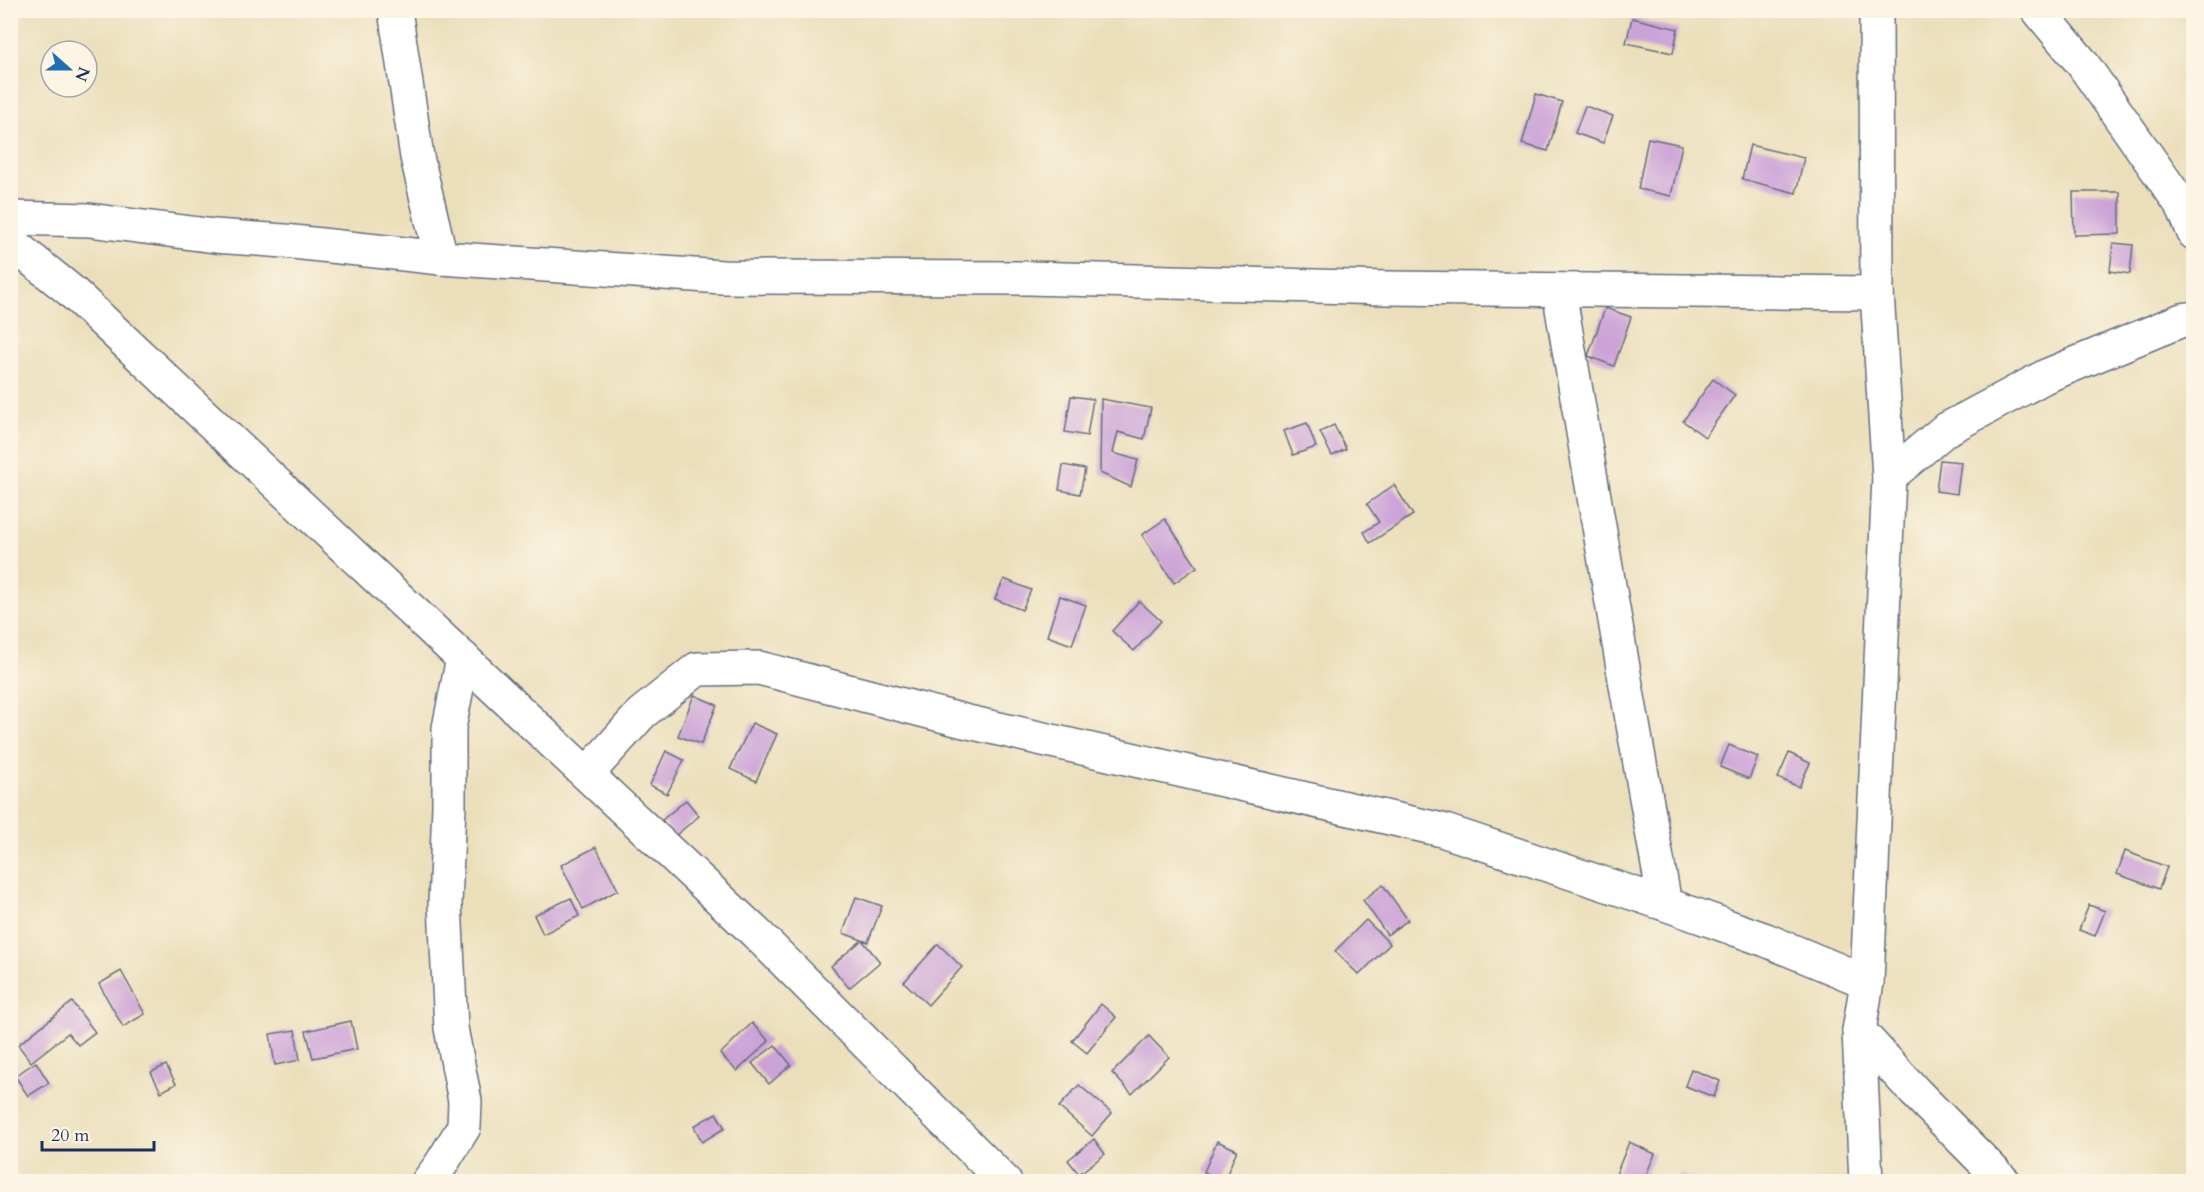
<svg xmlns="http://www.w3.org/2000/svg" width="2204" height="1192" viewBox="0 0 2204 1192" font-family="Cardo,serif">
	<rect width="100%" height="100%" fill="#fcf5e5"/>
	<filter id="ink" filterUnits="userSpaceOnUse"><feTurbulence type="fractalNoise" baseFrequency=".0167" numOctaves="2"/><feDisplacementMap in="SourceGraphic" scale="12" xChannelSelector="R" yChannelSelector="G"/><feConvolveMatrix kernelMatrix="1 2 1 2 8 2 1 2 1" color-interpolation-filters="sRGB"/></filter>
	<filter id="wash" filterUnits="userSpaceOnUse"><feTurbulence type="fractalNoise" baseFrequency=".008" numOctaves="4" result="noise"/><feDisplacementMap in="SourceGraphic" scale="24" xChannelSelector="R" yChannelSelector="G"/><feGaussianBlur stdDeviation="1.35" result="paint"/><feColorMatrix in="noise" values="0 0 0 0 0 0 0 0 0 0 0 0 0 0 0 0 0 1.4 0 .05"/><feComposite in="paint" operator="in"/></filter>
	<g filter="url(#wash)">
		<rect width="100%" height="100%" fill="#ebdfbb"/>
		<g id="blocks">
			<g fill="#cca3d7">
				<path d="M1632,18L1678,29L1673,53L1626,43Z"/>
				<path d="M1536,94L1562,102L1548,151L1522,144Z"/>
				<path d="M1585,106L1613,116L1603,143L1575,133Z"/>
				<path d="M1648,138L1682,145L1671,196L1638,189Z"/>
				<path d="M1750,145L1804,158L1796,193L1742,179Z"/>
				<path d="M2073,192H2120V234L2074,235Z"/>
				<path d="M2113,243L2133,245L2130,274L2110,271Z"/>
				<path d="M1605,308L1631,317L1614,366L1588,356Z"/>
				<path d="M1713,379L1735,395L1705,437L1683,421Z"/>
				<path d="M1071,396L1093,399L1087,436L1065,432Z"/>
				<path d="M1101,399L1151,408L1144,439L1118,432L1113,453L1138,460L1131,487L1100,473Z"/>
				<path d="M1307,423L1316,447L1293,455L1284,431Z"/>
				<path d="M1334,425L1346,449L1332,456L1320,432Z"/>
				<path d="M1940,460L1961,462L1957,494L1936,491Z"/>
				<path d="M1063,465L1085,469L1080,494L1059,490Z"/>
				<path d="M1394,485L1413,515L1370,543L1364,532L1379,522L1367,504Z"/>
				<path d="M1165,519L1197,567L1174,583L1142,535Z"/>
				<path d="M1004,579L1031,590L1022,610L995,599Z"/>
				<path d="M1060,596L1086,605L1072,645L1047,636Z"/>
				<path d="M1139,601L1161,621L1134,651L1112,631Z"/>
				<path d="M694,695L717,705L701,744L678,736Z"/>
				<path d="M752,723L777,734L756,781L730,769Z"/>
				<path d="M1729,745L1758,757L1749,779L1720,767Z"/>
				<path d="M666,751L684,760L667,794L650,785Z"/>
				<path d="M1789,753L1810,763L1799,787L1778,778Z"/>
				<path d="M686,800L699,816L675,836L662,820Z"/>
				<path d="M596,847L618,890L583,909L561,865Z"/>
				<path d="M2125,851L2167,867L2159,889L2117,874Z"/>
				<path d="M1383,885L1408,920L1387,935L1363,900Z"/>
				<path d="M856,897L882,906L868,942L862,940L880,962L849,988L831,966L862,940L843,933Z"/>
				<path d="M571,898L579,916L543,934L534,915Z"/>
				<path d="M2089,905L2105,911L2095,936L2079,930Z"/>
				<path d="M1366,920L1390,944L1359,975L1335,951Z"/>
				<path d="M938,944L962,967L928,1005L904,982Z"/>
				<path d="M121,971L145,1014L123,1027L99,984Z"/>
				<path d="M72,1002L95,1032L78,1045L68,1033L31,1062L18,1045Z"/>
				<path d="M1101,1004L1116,1017L1087,1053L1072,1041Z"/>
				<path d="M351,1021L357,1049L313,1058L306,1031Z"/>
				<path d="M752,1023L769,1041L737,1071L720,1054Z"/>
				<path d="M295,1030L300,1060L275,1065L270,1034Z"/>
				<path d="M1149,1036L1169,1057L1132,1094L1112,1073Z"/>
				<path d="M775,1045L791,1065L769,1084L752,1063Z"/>
				<path d="M36,1062L49,1083L28,1096L15,1076Z"/>
				<path d="M166,1065L176,1084L161,1092L151,1072Z"/>
				<path d="M1691,1069L1720,1081L1714,1097L1685,1086Z"/>
				<path d="M1079,1085L1112,1113L1092,1136L1059,1107Z"/>
				<path d="M716,1113L725,1128L702,1142L694,1126Z"/>
				<path d="M1094,1139L1105,1154L1079,1174L1068,1160Z"/>
				<path d="M1217,1141L1237,1150L1224,1181L1204,1172Z"/>
				<path d="M1629,1142L1655,1154L1643,1182H1613Z"/>
				<path d="M1679,1174L1698,1181V1182H1676Z"/>
			</g>
		</g>
	</g>
	<g filter="url(#ink)">
		<use href="#blocks" fill-opacity="0" stroke="#646d7f" stroke-width="1.5"/>
		<g fill="none" stroke-linecap="round" stroke-linejoin="round">
			<g stroke="#646d7f" stroke-width="36">
				<g id="minor">
					<path d="M395,10L417,157L441,258"/>
					<path d="M2038,10L2082,63L2183,207L2194,233"/>
					<path d="M10,218L89,220L215,236L284,241L441,258L723,277L1028,278L1385,288L1877,293"/>
					<path d="M10,242L71,291L756,933L1005,1182"/>
					<path d="M1559,291L1627,691L1665,904"/>
					<path d="M1889,477L1945,430L2046,376L2182,320L2194,318"/>
					<path d="M587,774L642,713L697,669L759,668L964,721L1442,830L1665,904L1766,940L1867,982"/>
					<path d="M1859,1031L1915,1092L2004,1182"/>
					<path d="M428,1182L440,1166L464,1127L465,1101L451,1028L445,904L449,806V728L463,658"/>
					<path d="M1866,1182L1859,1031L1867,982L1889,477L1877,293L1876,10"/>
				</g>
			</g>
			<use href="#minor" stroke="#fff" stroke-width="33"/>
		</g>
	</g>
	<rect width="2204" height="1192" fill="none" stroke="#fcf5e5" stroke-width="36"/>
	<g transform="translate(69 69) rotate(111)"><circle r="28" fill="#fcf5e5" stroke="#a2a6af" stroke-width="1.5"/>
	<path d="M0-4.5L10 22L0 15L-10 22Z" fill="#1f6fb2"/>
	<text y="-9" font-size="16" font-weight="bold" text-anchor="middle" fill="#1b2f5e">N</text>
	</g>
	<path d="M42 1141v9h112v-9" fill="none" stroke="#1b2f5e" stroke-width="3"/>
	<text x="51" y="1141" font-size="18" fill="#1b2f5e" stroke="#fcf5e5" stroke-width="4.5" paint-order="stroke">20 m</text>
</svg>
